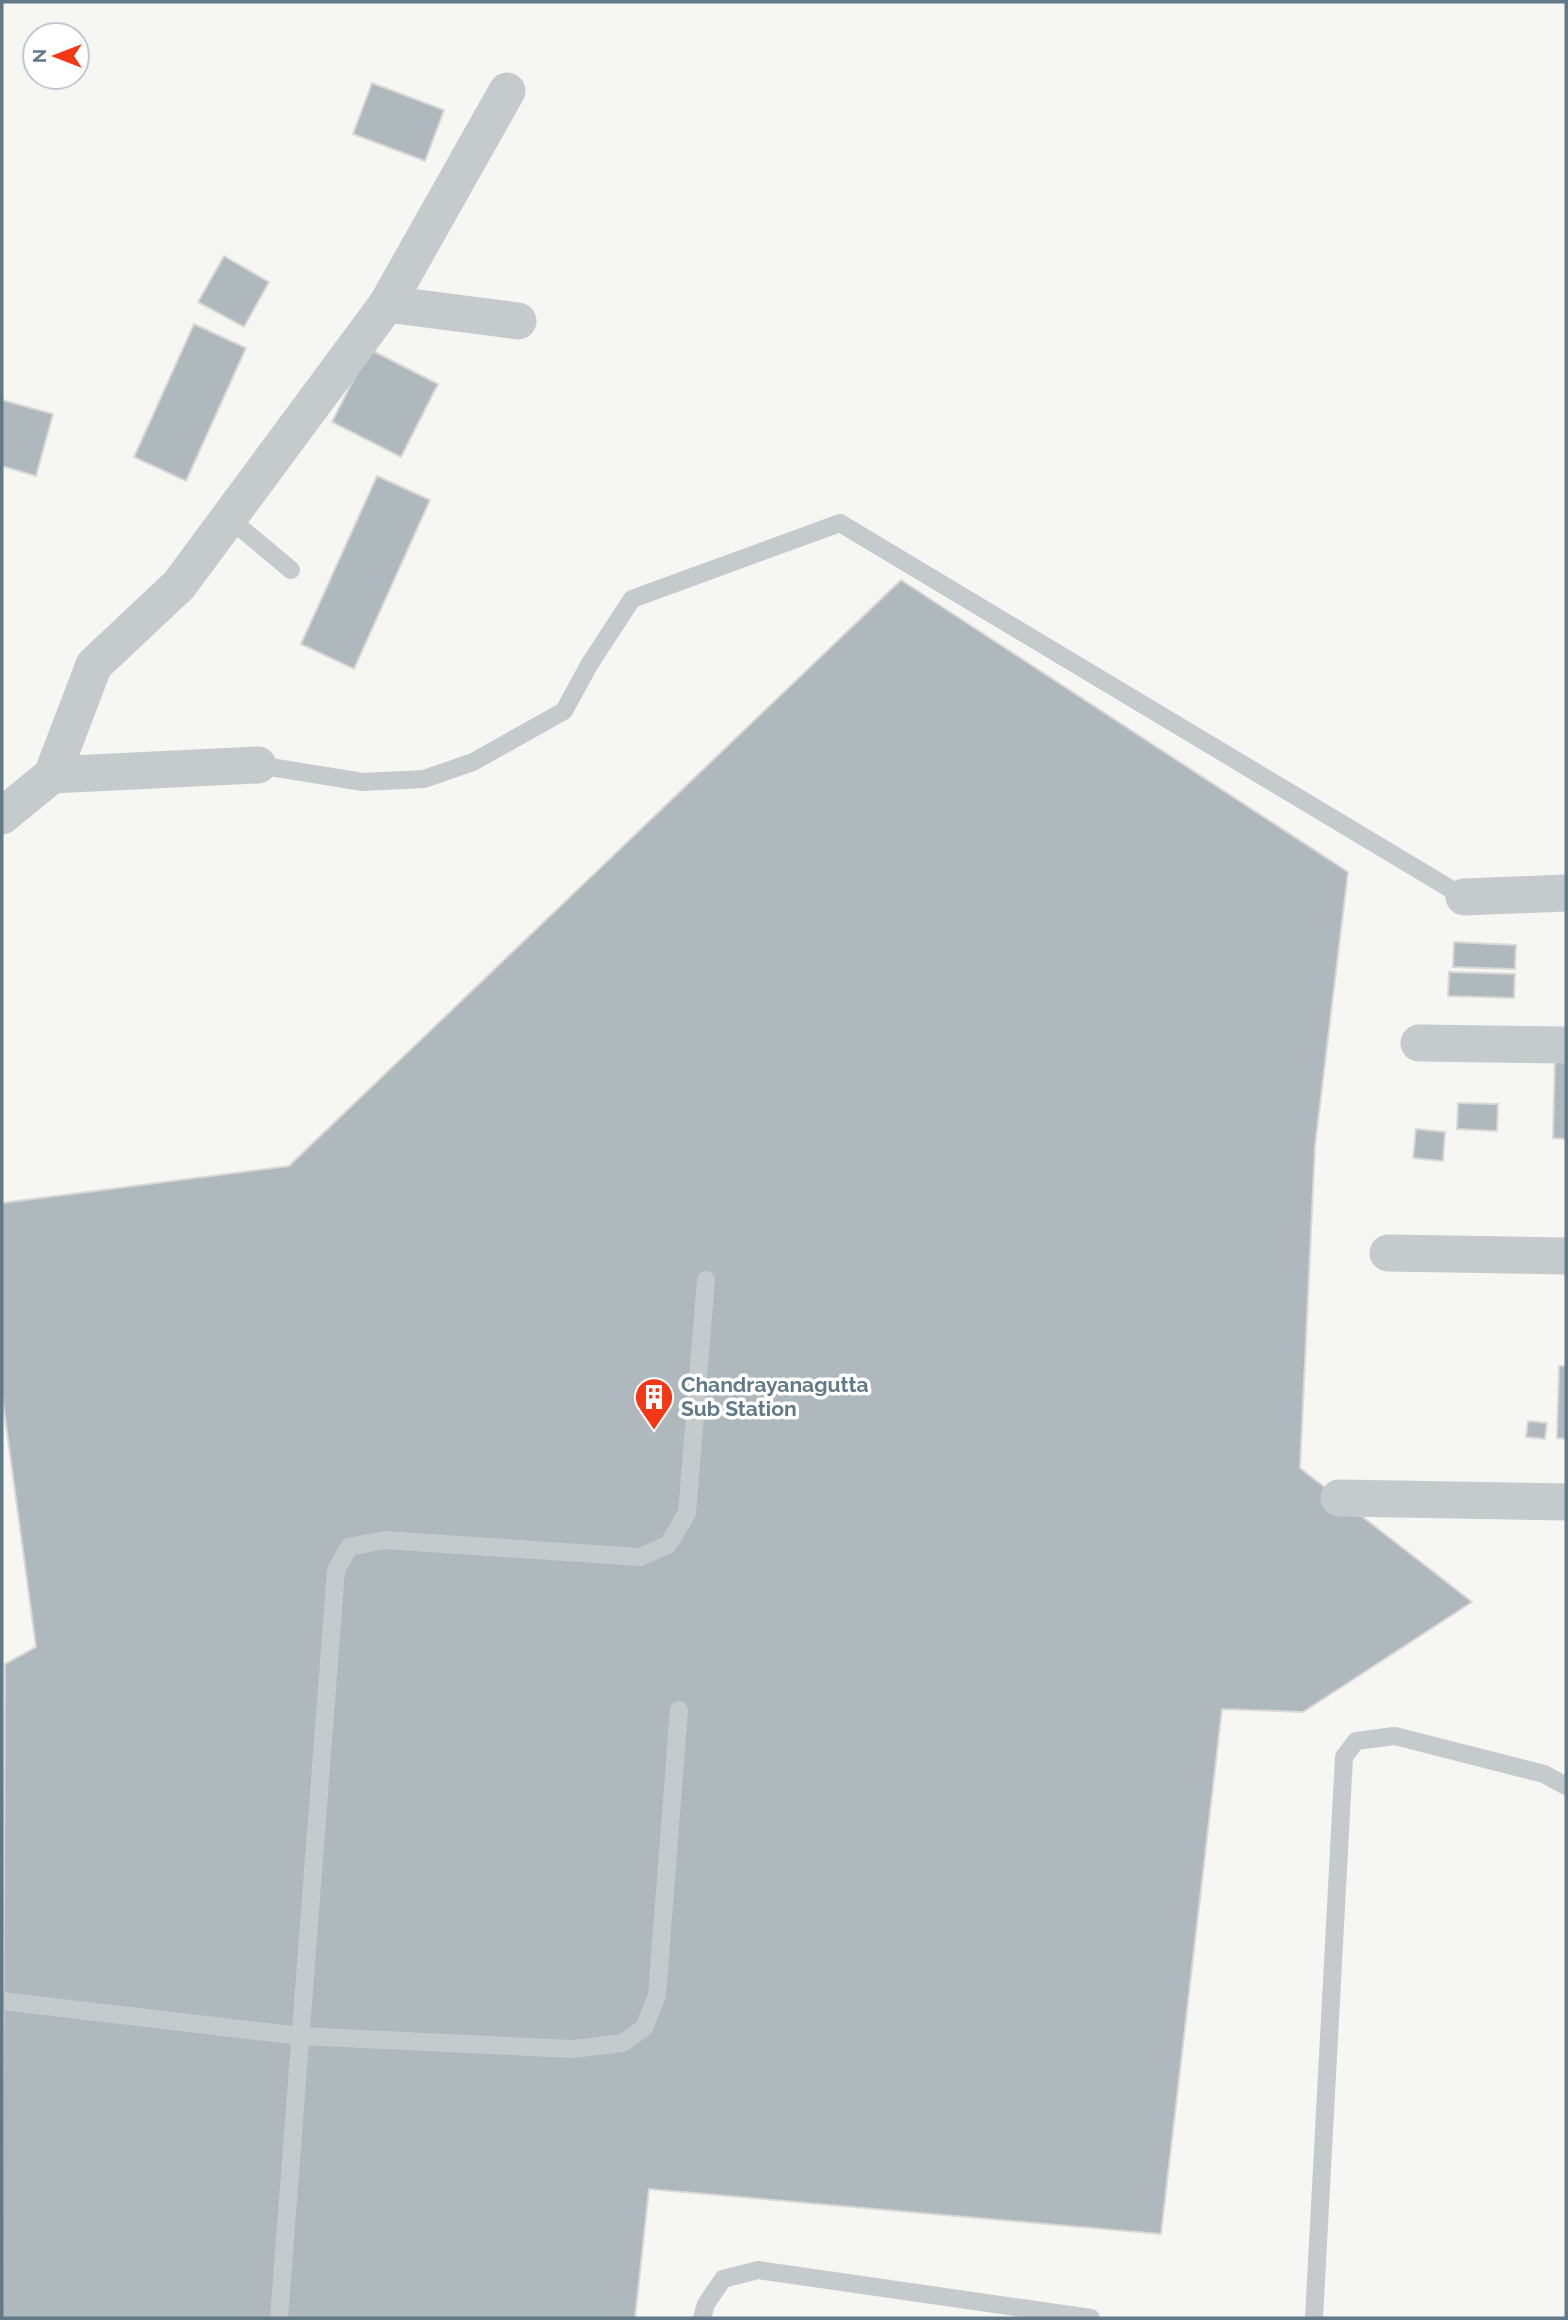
<svg xmlns="http://www.w3.org/2000/svg" width="1568" height="2320" viewBox="0 0 1568 2320" font-family="Raleway,sans-serif">
	<rect width="100%" height="100%" fill="#f6f6f2"/>
	<g fill="#aeb8bd" stroke="#d8d8d5" stroke-width="2">
		<path d="M372,83L444,110L425,161L353,134Z"/>
		<path d="M224,256L269,282L244,327L198,302Z"/>
		<path d="M194,324L246,348L186,481L134,457Z"/>
		<path d="M369,349L438,384L401,457L332,422Z"/>
		<path d="M2,400L53,414L36,476L2,466Z"/>
		<path d="M377,476L430,500L354,669L301,644Z"/>
		<path d="M901,580L1348,872L1315,1146L1300,1468L1472,1602L1303,1712L1222,1709L1161,2234L649,2189L635,2318H2L5,1664L36,1647L2,1395V1203L289,1166Z"/>
		<path d="M1454,942L1516,945L1515,969L1453,967Z"/>
		<path d="M1449,972L1515,974L1514,998L1448,996Z"/>
		<path d="M1555,1053L1566,1054V1139L1553,1138Z"/>
		<path d="M1458,1103L1498,1104L1497,1131L1457,1129Z"/>
		<path d="M1416,1129L1445,1132L1443,1161L1413,1158Z"/>
		<path d="M1559,1366H1566V1439L1557,1438Z"/>
		<path d="M1528,1421L1547,1423L1545,1439L1526,1437Z"/>
	</g>
	<g fill="none" stroke-linecap="round" stroke-linejoin="round">
		<g stroke="#c5cacd" stroke-width="18">
			<path d="M229,518L291,570"/>
			<path d="M258,765L363,782L424,779L473,762L564,711L589,665L632,599L840,523L1464,897"/>
			<path d="M2,2001L300,2036L573,2049L623,2043L644,2028L657,1995L679,1710"/>
			<path d="M279,2318L336,1570L349,1547L384,1540L640,1557L668,1545L687,1513L706,1280"/>
			<path d="M702,2318L706,2304L723,2279L758,2270L1091,2318"/>
			<path d="M1314,2318L1344,1757L1356,1741L1395,1736L1544,1774L1566,1786"/>
		</g>
		<g stroke="#c5cacd" stroke-width="37">
			<path d="M387,304L518,321"/>
			<path d="M52,775L94,665L179,585L387,304L507,91"/>
			<path d="M2,816L52,775L258,765"/>
			<path d="M1464,897L1566,893"/>
			<path d="M1419,1043L1566,1045"/>
			<path d="M1388,1253L1566,1256"/>
			<path d="M1339,1498L1566,1502"/>
		</g>
	</g>
	<defs>
		<g id="building-pin" transform="scale(2.0125)"><path d="M0 17L-7.5 6A9.5 9.5 0 1 1 7.5 6Z" fill="#f43715" stroke="#fff"/><path d="M-4-6H4V6H1V3H-1V6H-4ZM-2.5-4.3h1.7v1.8h-1.7ZM.8-4.3h1.7v1.8H.8ZM-2.5-1h1.7V.8h-1.7ZM.8-1h1.7V.8H.8Z" fill="#fff"/></g>
	</defs>
	<g fill-rule="evenodd">
		<use href="#building-pin" x="654" y="1397"/>
	</g>
	<g text-anchor="middle" stroke-width="7" stroke-linejoin="round" paint-order="stroke">
		<g font-size="21" font-weight="bold" fill="#627987" stroke="#fff" text-anchor="start">
			<text x="681" y="1392">Chandrayanagutta<tspan x="681" dy="24">Sub Station</tspan></text>
		</g>
	</g>
	<rect width="1568" height="2320" fill="none" stroke="#627987" stroke-width="7"/>
	<g transform="translate(56 56) rotate(270)"><circle r="33" fill="#ffffff" stroke="#c0c9cf" stroke-width="2"/>
	<path d="M0-5L12 26L0 18L-12 26Z" fill="#f43715"/>
	<text y="-10" font-size="19" font-weight="bold" text-anchor="middle" fill="#627987">N</text>
	</g>
</svg>
